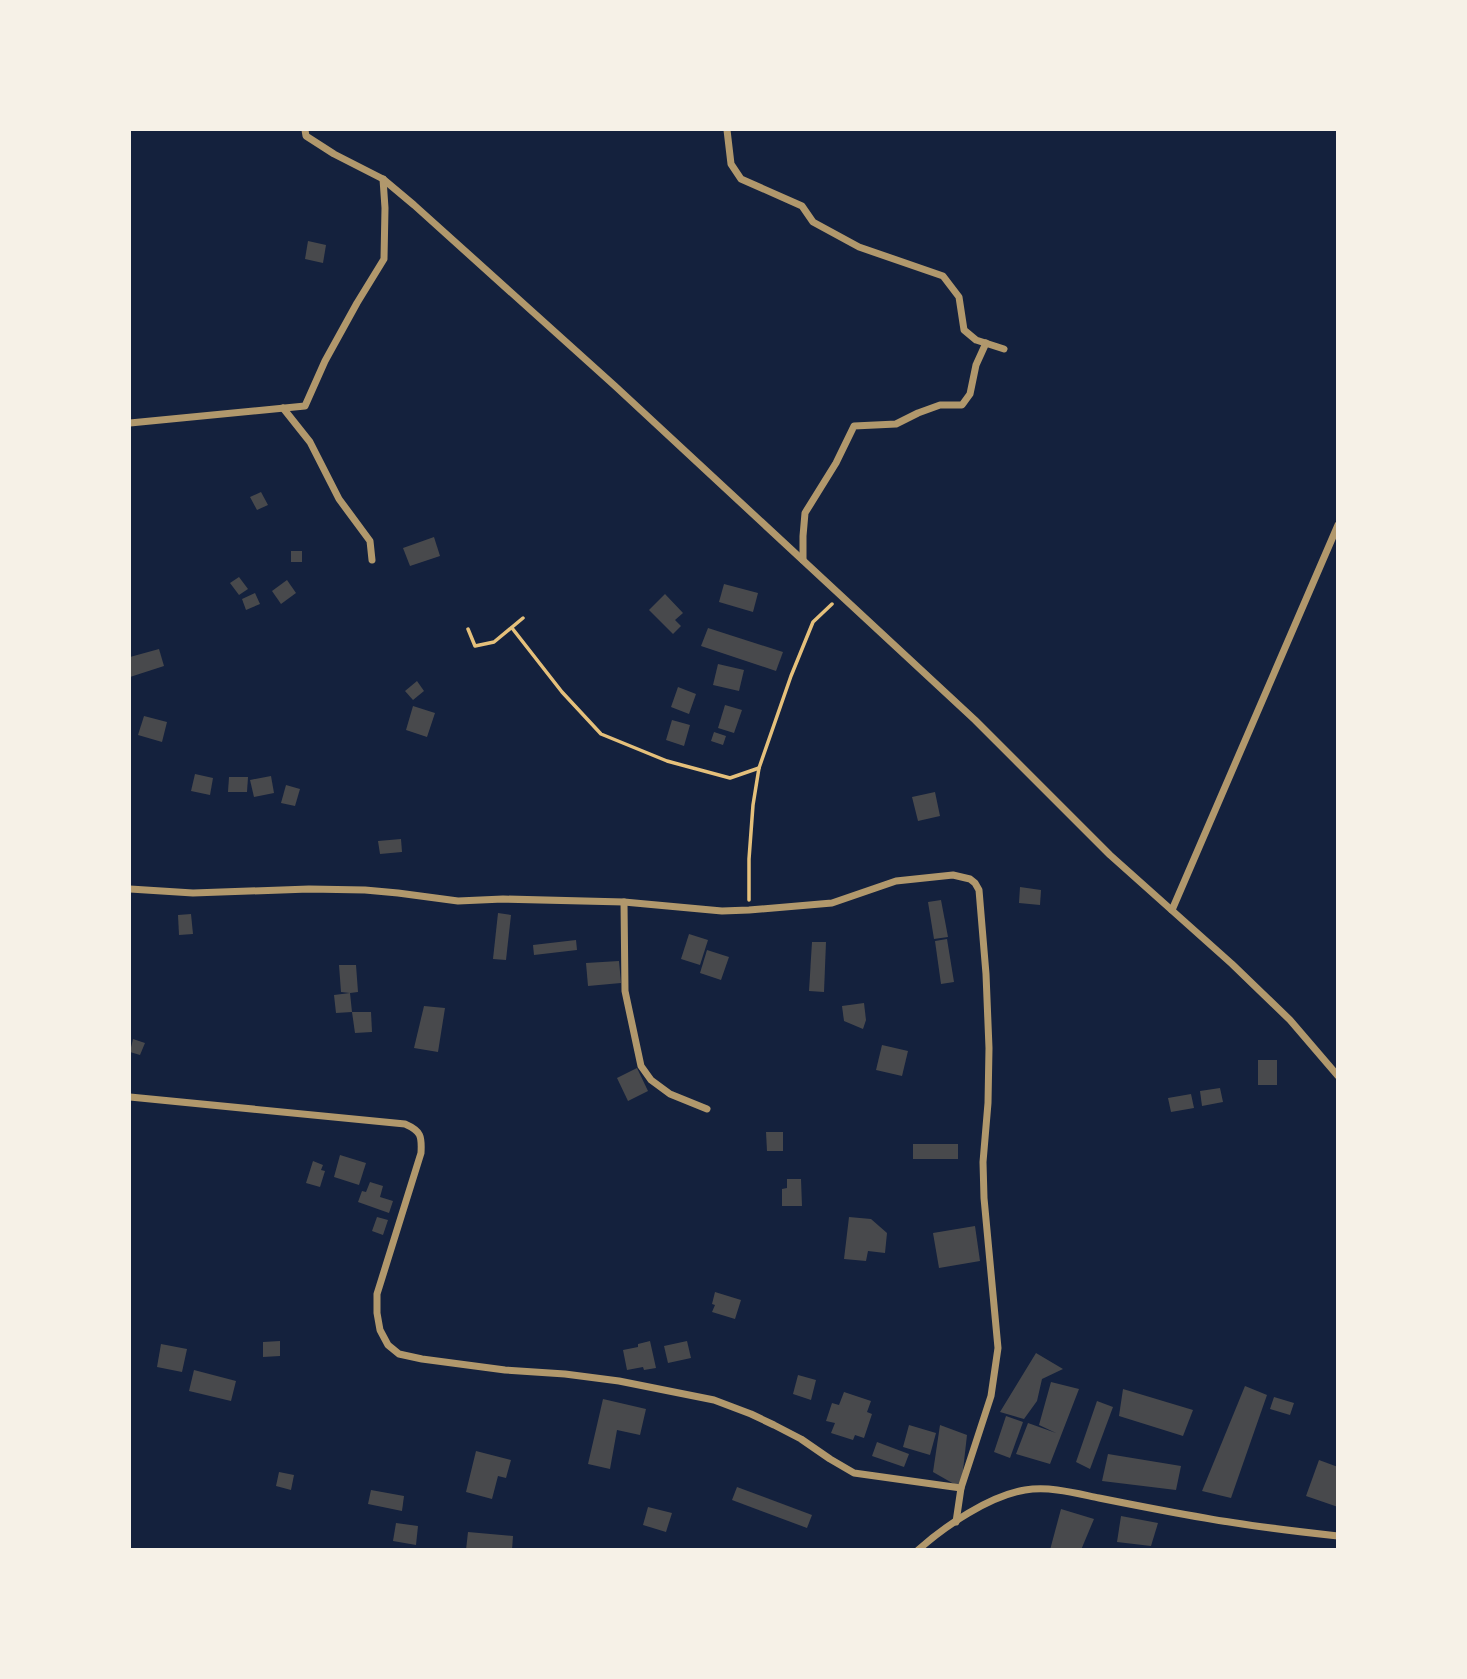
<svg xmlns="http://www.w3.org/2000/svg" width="1467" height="1679" viewBox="0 0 1467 1679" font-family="'Work Sans',sans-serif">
	<rect width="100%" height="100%" fill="#14213d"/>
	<g fill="#48494c">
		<path d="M308,241L326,245L323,263L305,259Z"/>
		<path d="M261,492L268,505L257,510L250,497Z"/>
		<path d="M434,537L440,556L410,566L403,548Z"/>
		<rect x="291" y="551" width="11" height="11"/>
		<path d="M239,577L248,589L239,595L230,583Z"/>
		<path d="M287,580L296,593L281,604L272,591Z"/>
		<path d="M724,584L758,593L753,612L719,602Z"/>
		<path d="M255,593L260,604L246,610L242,599Z"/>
		<path d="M665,594L683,613L675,620L681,626L673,634L649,610Z"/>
		<path d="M708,628L783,652L776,671L701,646Z"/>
		<path d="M159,649L164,666L130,677V657Z"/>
		<path d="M718,664L744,670L739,691L713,685Z"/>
		<path d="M417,681L424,691L413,700L405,691Z"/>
		<path d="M678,687L696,694L689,714L671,707Z"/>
		<path d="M725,705L742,710L734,733L718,728Z"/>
		<path d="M413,706L435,713L427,737L406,730Z"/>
		<path d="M144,716L167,722L162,742L138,735Z"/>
		<path d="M672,720L690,725L684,746L666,740Z"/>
		<path d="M714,732L726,736L723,745L711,741Z"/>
		<path d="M195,774L213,778L210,795L191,791Z"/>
		<path d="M271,776L274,793L254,797L250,780Z"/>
		<path d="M229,777H248L247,792H228Z"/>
		<path d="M286,785L300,789L295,806L281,803Z"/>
		<path d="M935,792L940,816L918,821L912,797Z"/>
		<path d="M401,839L402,852L380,854L378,841Z"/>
		<path d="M1020,887L1041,890L1040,905L1019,903Z"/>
		<path d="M941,900L948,937L934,939L928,902Z"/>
		<path d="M498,913L511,915L506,960L493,959Z"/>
		<path d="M191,914L193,934L179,935L178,915Z"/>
		<path d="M689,934L708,940L700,965L681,959Z"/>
		<path d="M947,939L954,982L941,984L935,941Z"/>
		<path d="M576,940L577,950L534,955L533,945Z"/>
		<path d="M812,942H826L824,992L809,991Z"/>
		<path d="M707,950L729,957L721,980L700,973Z"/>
		<path d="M619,961L621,983L588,986L586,963Z"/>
		<path d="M339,965H356L358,992L350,993L352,1012L336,1013L334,995L350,993L341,992Z"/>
		<path d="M864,1003L866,1020L863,1029L844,1021L842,1006Z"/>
		<path d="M424,1006L445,1008L438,1052L414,1048Z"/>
		<path d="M352,1012H371L372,1032L355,1033Z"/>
		<path d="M133,1039L145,1043L140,1055L130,1052Z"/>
		<path d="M882,1045L908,1051L902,1076L876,1070Z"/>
		<rect x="1258" y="1060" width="19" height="25"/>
		<path d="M637,1068L648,1091L628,1101L617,1078Z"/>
		<path d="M1220,1088L1223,1102L1202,1106L1200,1091Z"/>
		<path d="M1191,1094L1194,1108L1171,1112L1168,1098Z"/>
		<path d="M766,1132H783V1151H767Z"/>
		<rect x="913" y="1144" width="45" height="15"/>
		<path d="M340,1155L366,1163L359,1185L334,1177Z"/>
		<path d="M313,1161L323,1165L321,1170L325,1171L320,1187L306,1183Z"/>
		<path d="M787,1179H801L802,1206H782V1189L787,1188Z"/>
		<path d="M370,1182L383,1186L380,1197L393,1201L389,1213L358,1202L362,1191L366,1192Z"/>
		<path d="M377,1217L388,1220L383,1235L372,1231Z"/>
		<path d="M849,1217L871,1219L887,1233L885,1253L868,1251L866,1261L844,1259Z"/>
		<path d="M975,1226L980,1261L939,1268L933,1233Z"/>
		<path d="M715,1292L741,1300L735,1319L712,1312L715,1305L712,1304Z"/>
		<path d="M280,1341V1356L263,1357V1342Z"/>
		<path d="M650,1341L656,1368L644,1370L643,1367L627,1370L623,1350L638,1347V1344Z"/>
		<path d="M687,1341L691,1358L668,1363L664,1346Z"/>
		<path d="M161,1344L187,1349L182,1372L157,1367Z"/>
		<path d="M1036,1353L1063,1369L1042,1379L1037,1401L1024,1419L1000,1412Z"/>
		<path d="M194,1370L236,1381L231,1401L189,1391Z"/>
		<path d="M798,1375L816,1380L811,1400L793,1394Z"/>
		<path d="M1051,1382L1079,1389L1050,1464L1016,1454L1028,1423L1056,1433L1039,1425Z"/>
		<path d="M1245,1386L1267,1395L1231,1498L1202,1491Z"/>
		<path d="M1123,1389L1193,1410L1183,1436L1119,1416Z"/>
		<path d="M844,1392L871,1401L867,1412L872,1414L864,1438L855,1435L853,1440L831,1433L835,1423L826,1421L832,1403L839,1405Z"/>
		<path d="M1274,1397L1294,1403L1290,1415L1270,1409Z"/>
		<path d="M603,1399L646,1409L640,1435L617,1430L610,1469L588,1464Z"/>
		<path d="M1097,1401L1113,1407L1090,1469L1076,1462Z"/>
		<path d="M1006,1416L1023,1422L1010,1458L994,1452Z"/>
		<path d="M909,1425L936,1433L930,1455L903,1447Z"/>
		<path d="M940,1425L967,1435L961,1488L933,1472Z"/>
		<path d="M877,1442L909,1454L904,1467L872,1456Z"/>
		<path d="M476,1451L511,1460L506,1478L498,1476L492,1499L466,1492Z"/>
		<path d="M1108,1454L1181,1466L1176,1490L1102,1481Z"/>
		<path d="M1319,1460L1338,1467V1507L1306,1496Z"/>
		<path d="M279,1472L294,1475L291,1490L276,1486Z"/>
		<path d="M737,1487L812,1515L807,1528L732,1500Z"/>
		<path d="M371,1490L404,1496L402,1511L368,1504Z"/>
		<path d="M648,1507L672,1513L666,1532L643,1525Z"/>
		<path d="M1061,1509L1094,1519L1081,1550H1050Z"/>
		<path d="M1121,1516L1158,1523L1151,1546L1117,1542Z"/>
		<path d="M396,1523L418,1526L416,1545L393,1541Z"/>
		<path d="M468,1532L513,1536L512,1550H466Z"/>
	</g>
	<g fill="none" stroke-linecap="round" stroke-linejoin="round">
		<g stroke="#e5c07b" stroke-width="3.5">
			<path d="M512,628L562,692L601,734L667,761L730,778L759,768"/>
			<path d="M468,629L475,646L494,642L523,618"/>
			<path d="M749,900V859L753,805L759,768L791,676L813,622L832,604"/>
		</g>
		<g stroke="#b1986c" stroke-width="7">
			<path d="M305,130L306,136L334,154L383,179L414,205L615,386L975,720L1110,855L1232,964L1290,1020L1338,1076"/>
			<path d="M727,130L731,164L741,179L802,206L813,222L859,247L943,276L959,297L964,330L976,340L1004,349"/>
			<path d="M283,408L310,442L339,499L370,541L372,560"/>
			<path d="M130,423L305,406L325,361L357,303L384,259L385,208L383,179"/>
			<path d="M803,560V536L805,513L836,463L854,426L896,424L918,413L940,405H962L970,394L976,365L986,343"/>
			<path d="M130,889L193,893L309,889L365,890L398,893L458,901L503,899L624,902L722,911L749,910L832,903L896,881L953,875L970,879L975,883L979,890L986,974L989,1048L988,1103L983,1162L984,1198L998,1348L991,1396L961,1488L956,1522"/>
			<path d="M624,902L625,991L641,1066L651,1080L670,1094L707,1109"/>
			<path d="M1172,910L1338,525"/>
			<path d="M130,1097L405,1124C421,1131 422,1136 421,1153L377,1294V1313L380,1330L388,1345L399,1354L422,1359L505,1370L565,1374L619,1381L714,1400L751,1414L774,1425L801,1439L830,1459L854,1473L961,1488"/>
			<path d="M918,1550C945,1526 989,1496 1025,1490C1050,1486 1075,1493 1099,1498C1134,1505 1169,1512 1205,1518C1248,1526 1293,1531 1338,1536"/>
		</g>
	</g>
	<rect width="1467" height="1679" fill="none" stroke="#f6f1e7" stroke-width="262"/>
</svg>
